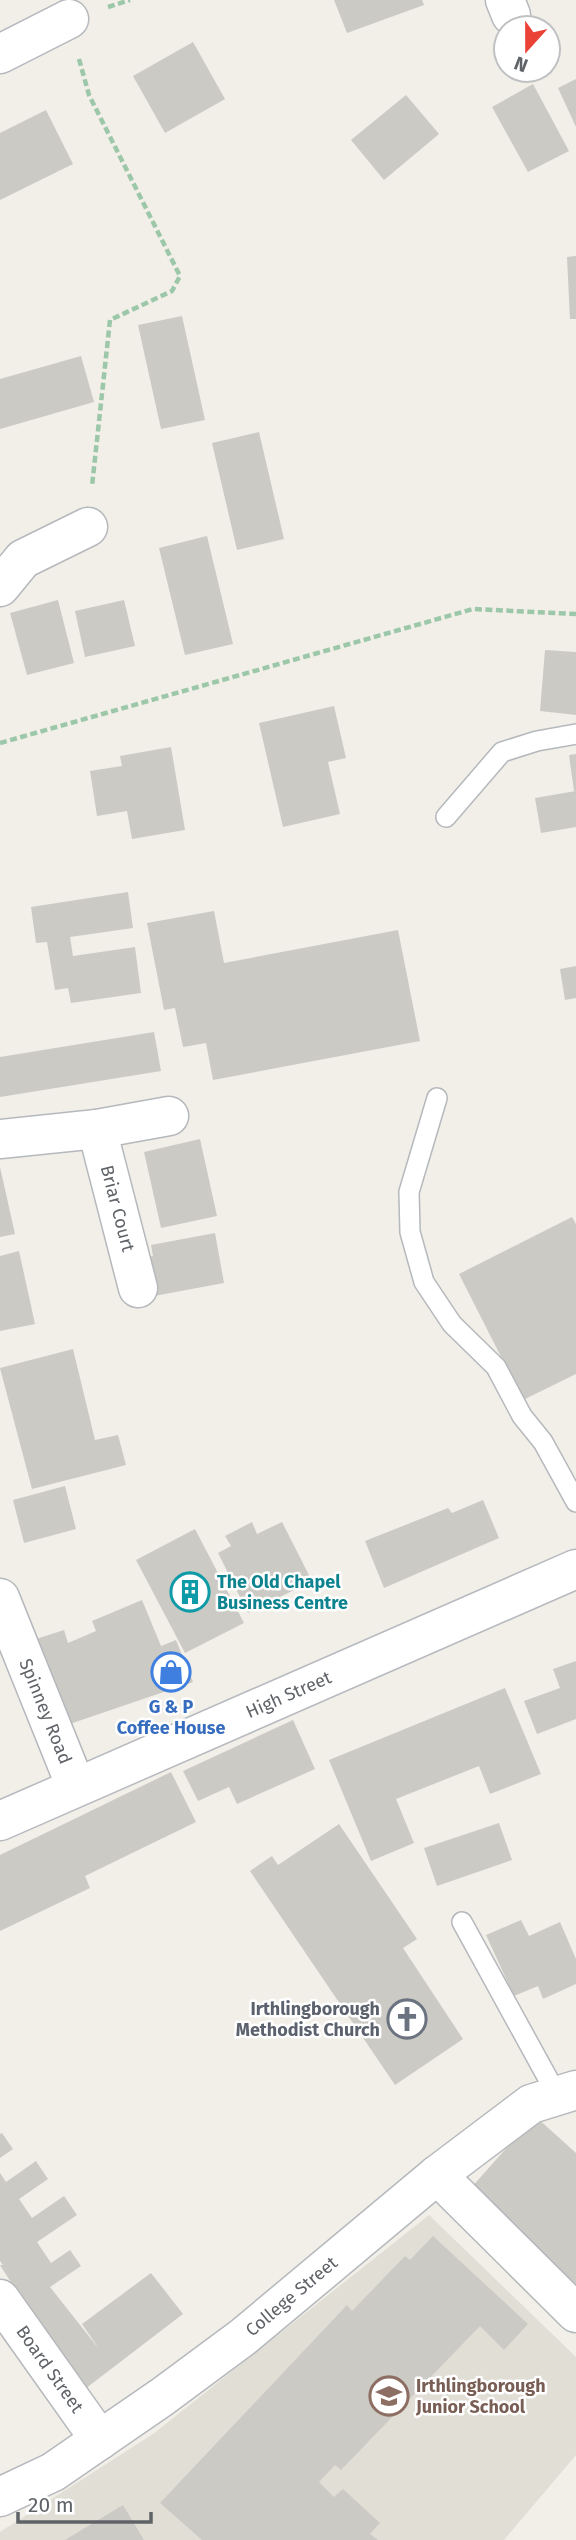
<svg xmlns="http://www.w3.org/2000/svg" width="576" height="2540" viewBox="0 0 576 2540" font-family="'Fira Sans',sans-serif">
	<rect width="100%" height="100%" fill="#f1efe8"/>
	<path fill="#e1ded6" d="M429,2215L576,2357V2455L504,2540H0V2532L153,2434Z"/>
	<g fill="#cccac5">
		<path d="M334,0H422L424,5L347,33Z"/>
		<path d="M193,42L225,99L165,133L133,76Z"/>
		<path d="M576,79V127L558,88Z"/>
		<path d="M533,84L569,151L528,172L492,107Z"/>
		<path d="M406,95L439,134L384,180L351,140Z"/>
		<path d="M46,110L73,164L0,200V133Z"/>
		<path d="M576,256V319H570L567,257Z"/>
		<path d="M182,316L205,420L161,429L138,325Z"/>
		<path d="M81,356L94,402L0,429V379Z"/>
		<path d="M259,432L284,539L237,550L212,443Z"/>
		<path d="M207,536L233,644L185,655L159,548Z"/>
		<path d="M58,600L74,663L27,675L10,613Z"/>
		<path d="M124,600L135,646L85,657L75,611Z"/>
		<path d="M545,650L576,652V715L540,711Z"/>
		<path d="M334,706L346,758L328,762L340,814L283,827L259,723Z"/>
		<path d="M171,747L185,830L132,839L127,811L97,816L90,771L122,766L120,756Z"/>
		<path d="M576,754V791H574L569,755Z"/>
		<path d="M576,791V827L541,833L535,798Z"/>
		<path d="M128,892L133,928L70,937L73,956L135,947L141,993L71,1003L68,988L55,990L47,942L36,943L31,907Z"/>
		<path d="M214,911L224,963L398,930L420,1041L213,1080L206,1043L183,1047L175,1008L164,1010L147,923Z"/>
		<path d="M576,966V998L565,1000L560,969Z"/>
		<path d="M154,1032L161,1071L0,1097V1057Z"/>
		<path d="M200,1139L217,1216L161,1228L144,1152Z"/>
		<path d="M0,1167L15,1234L0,1237Z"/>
		<path d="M572,1217L576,1224V1374L523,1400L459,1274Z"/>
		<path d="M215,1233L224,1283L154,1296L146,1257L153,1256L151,1245Z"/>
		<path d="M19,1251L35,1324L0,1331V1256Z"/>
		<path d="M73,1349L95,1440L118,1435L126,1465L32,1489L0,1368Z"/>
		<path d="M65,1486L76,1529L24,1543L13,1500Z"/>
		<path d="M483,1500L499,1538L384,1588L365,1541L448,1508L452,1513Z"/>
		<path d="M252,1522L257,1534L282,1522L312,1581L248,1613L218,1553L231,1546L225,1536Z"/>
		<path d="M195,1529L244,1623L185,1653L136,1560Z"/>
		<path d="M142,1600L161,1646L176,1640L193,1682L61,1727L30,1641L64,1630L68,1643L96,1631L92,1621Z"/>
		<path d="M576,1661V1719L537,1734L524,1701L560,1688L553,1669Z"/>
		<path d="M505,1688L541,1774L490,1794L479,1766L396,1799L414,1843L371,1861L329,1760Z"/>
		<path d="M293,1720L315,1769L237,1804L229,1787L198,1801L183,1771Z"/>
		<path d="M171,1772L196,1822L85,1876L90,1888L0,1931V1855Z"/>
		<path d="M499,1823L512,1860L437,1886L424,1848Z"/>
		<path d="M339,1824L417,1939L403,1948L463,2039L395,2085L250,1871L272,1856L278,1865Z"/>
		<path d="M521,1920L529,1936L560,1922L576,1959V1984L543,1999L538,1986L514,1996L486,1935Z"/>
		<path d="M535,2116L576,2153V2284L470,2189Z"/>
		<path d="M2,2133L13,2149L0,2158V2134Z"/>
		<path d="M36,2161L48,2179L19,2199L32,2218L64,2196L77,2215L37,2242L51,2263L70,2250L81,2266L50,2287L99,2349L82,2324L151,2273L183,2314L81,2392L0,2265H3L0,2261V2173L6,2182Z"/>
		<path d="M433,2236L528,2324L504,2350L480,2326L341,2470L335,2465L319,2482L334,2497L343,2489L380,2523L370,2534L378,2540H202L160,2503L347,2305L352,2311L405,2256L410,2260Z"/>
		<path d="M123,2505L144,2540H65Z"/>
	</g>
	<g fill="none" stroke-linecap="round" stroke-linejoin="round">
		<g stroke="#b5b8bc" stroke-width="22">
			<g id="lane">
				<path d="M446,817L502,752L537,741L576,734"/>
				<path d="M437,1098L409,1192L410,1232L424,1282L452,1324L496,1367L522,1416L543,1442L576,1502"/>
				<path d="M462,1922L557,2095"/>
			</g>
		</g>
		<g stroke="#b5b8bc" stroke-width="41">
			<g id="street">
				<path d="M505,0L511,15"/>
				<path d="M0,54L69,19"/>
				<path d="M0,587L23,559L88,527"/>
				<path id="s1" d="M97,1129L138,1288"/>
				<path d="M0,1139L97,1129L169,1116"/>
				<path id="s2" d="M0,1598L76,1787"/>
				<path d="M437,2175L576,2313"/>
				<path id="s3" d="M0,2299L100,2440"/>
				<path id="s4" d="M0,2497L53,2472L162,2397L243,2337L437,2175L531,2104L576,2090"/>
			</g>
		</g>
		<g stroke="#b6babf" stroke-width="41">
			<g id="secondary">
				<path id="s5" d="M0,1821L576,1569"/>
			</g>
		</g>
		<g stroke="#9cc7a9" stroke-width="4.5" stroke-dasharray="7 3.5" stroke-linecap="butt">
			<path d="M108,7L130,0"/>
			<path d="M79,59L89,95L180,276L172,291L110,320L92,486"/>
			<path d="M0,743L473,609L576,614"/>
		</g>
		<use href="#lane" stroke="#fff" stroke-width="19"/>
		<use href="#street" stroke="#fff" stroke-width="38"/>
		<use href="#secondary" stroke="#fff" stroke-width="38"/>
	</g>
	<defs>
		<g id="building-ring" transform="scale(2.0125)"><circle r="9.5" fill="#fff" stroke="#0f9aa8" stroke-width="1.5"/><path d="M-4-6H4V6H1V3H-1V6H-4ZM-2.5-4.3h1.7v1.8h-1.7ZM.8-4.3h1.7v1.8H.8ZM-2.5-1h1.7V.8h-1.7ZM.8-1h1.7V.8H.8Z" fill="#0f9aa8"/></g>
		<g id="shop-ring" transform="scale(2.0125)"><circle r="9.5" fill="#fff" stroke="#3f7fe0" stroke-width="1.5"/><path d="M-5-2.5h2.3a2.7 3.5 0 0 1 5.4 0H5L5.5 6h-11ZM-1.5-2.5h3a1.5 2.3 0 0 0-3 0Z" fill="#3f7fe0"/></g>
		<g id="church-ring" transform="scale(2.0125)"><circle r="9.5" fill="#fff" stroke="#6b7280" stroke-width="1.5"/><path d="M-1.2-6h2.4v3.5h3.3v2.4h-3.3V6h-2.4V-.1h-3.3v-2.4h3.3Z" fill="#6b7280"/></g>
		<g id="school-ring" transform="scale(2.0125)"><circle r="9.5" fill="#fff" stroke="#8d6e63" stroke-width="1.5"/><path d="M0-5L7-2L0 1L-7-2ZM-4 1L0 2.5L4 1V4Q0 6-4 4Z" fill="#8d6e63"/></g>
	</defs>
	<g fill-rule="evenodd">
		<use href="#building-ring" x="190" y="1592"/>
		<use href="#shop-ring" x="171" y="1672"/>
		<use href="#church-ring" x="407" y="2019"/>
		<use href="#school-ring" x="389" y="2396"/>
	</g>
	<g text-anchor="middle" stroke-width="5" stroke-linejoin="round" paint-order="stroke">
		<g font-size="18" fill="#5f6368" stroke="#fff">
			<text dy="6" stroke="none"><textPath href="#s1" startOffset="82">Briar Court</textPath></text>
			<text dy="6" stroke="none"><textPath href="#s5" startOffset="315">High Street</textPath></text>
			<text dy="6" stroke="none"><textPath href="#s2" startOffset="122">Spinney Road</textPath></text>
			<text dy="6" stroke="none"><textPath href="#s4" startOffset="355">College Street</textPath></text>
			<text dy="6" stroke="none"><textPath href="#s3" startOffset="86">Board Street</textPath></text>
		</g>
		<g font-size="18" font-weight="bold" fill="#0d838f" stroke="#fff" text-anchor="start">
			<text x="217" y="1588">The Old Chapel<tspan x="217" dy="21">Business Centre</tspan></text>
		</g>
		<g font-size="18" font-weight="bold" fill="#366cbe" stroke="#fff">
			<text x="171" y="1713">G &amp; P<tspan x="171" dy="21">Coffee House</tspan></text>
		</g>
		<g font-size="18" font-weight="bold" fill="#5b616d" stroke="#fff" text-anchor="end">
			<text x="380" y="2015">Irthlingborough<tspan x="380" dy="21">Methodist Church</tspan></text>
		</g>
		<g font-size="18" font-weight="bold" fill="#785e54" stroke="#fff" text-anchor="start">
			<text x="416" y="2392">Irthlingborough<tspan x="416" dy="21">Junior School</tspan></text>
		</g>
	</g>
	<g transform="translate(527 49) rotate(201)"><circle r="33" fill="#ffffff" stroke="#bfc1c3" stroke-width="2"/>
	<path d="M0-5L12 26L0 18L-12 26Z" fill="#ea4335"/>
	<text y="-10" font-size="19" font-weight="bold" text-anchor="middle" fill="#5f6368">N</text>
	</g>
	<path d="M18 2512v10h133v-10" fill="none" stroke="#5f6368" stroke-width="3.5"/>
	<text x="28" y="2512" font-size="21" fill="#5f6368" stroke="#ffffff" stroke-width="5" paint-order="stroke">20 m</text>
</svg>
